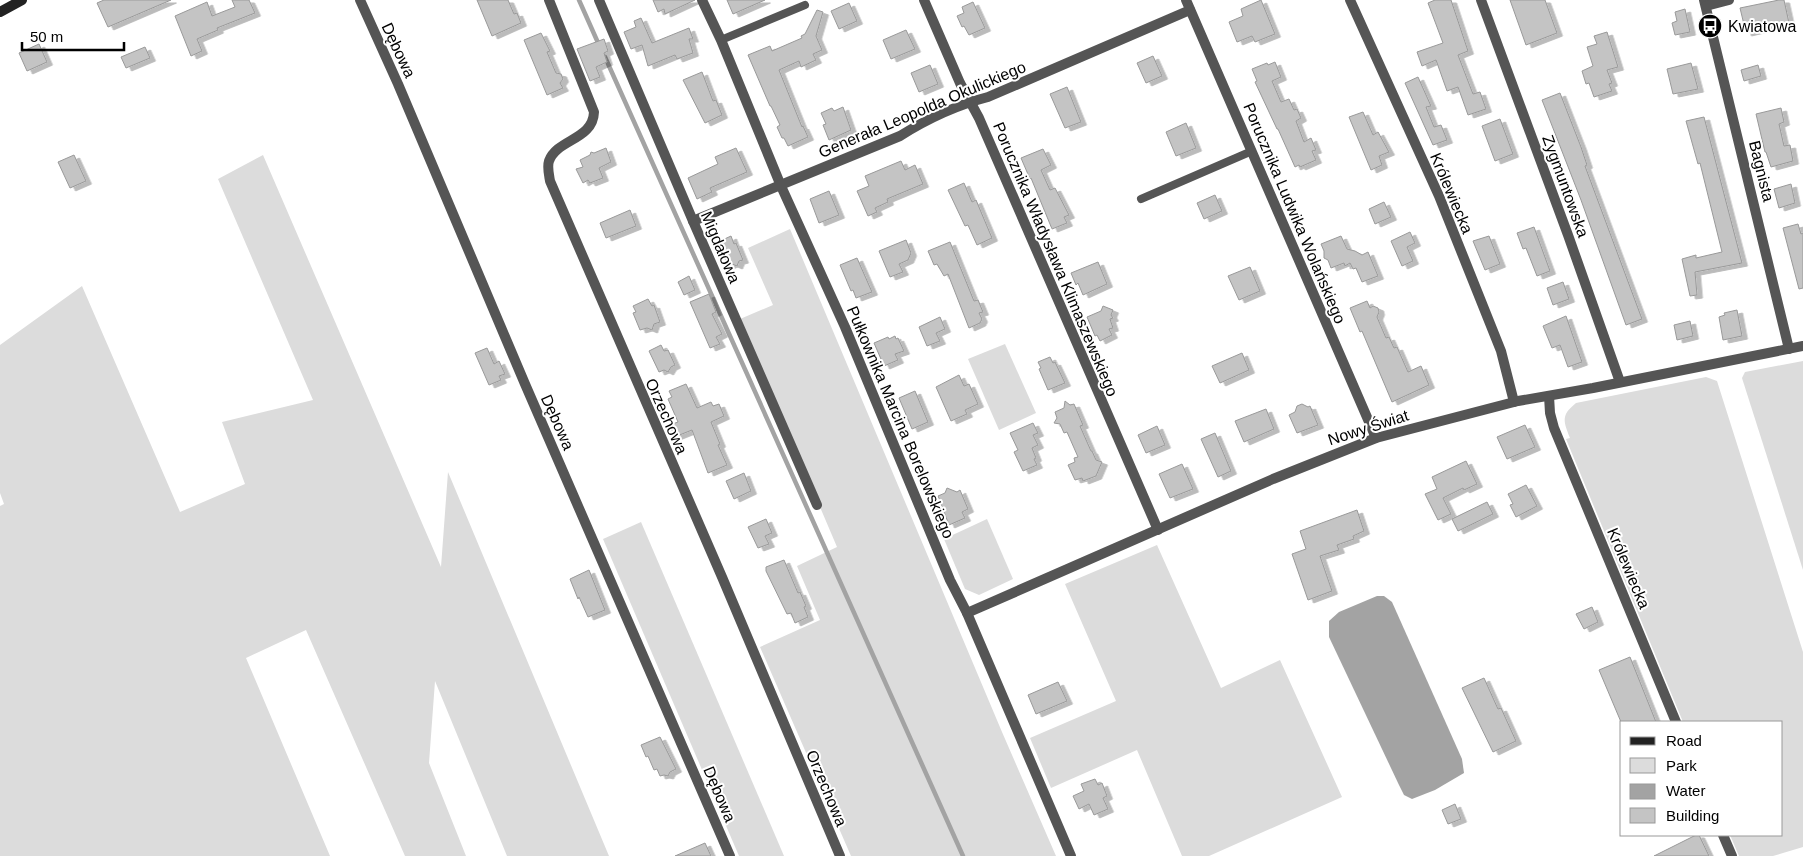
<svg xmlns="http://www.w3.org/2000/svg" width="1803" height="856" viewBox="0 0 1803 856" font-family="Helvetica,sans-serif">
	<defs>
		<filter id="shadow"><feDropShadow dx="5.5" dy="3" stdDeviation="0" flood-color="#0004"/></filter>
	</defs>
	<rect width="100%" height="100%" fill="#fff"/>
	<g fill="#dcdcdc">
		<path d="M263,155L441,567L448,472L609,856H507L435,681L429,763L466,856H405L306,630L246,658L330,856H0V506L4,504L0,493V345L82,286L180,512L245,484L222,422L313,400L218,179Z"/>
		<path d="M790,229L1002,732L1056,856H851L760,647L820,620L797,566L837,547L740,319L773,305L748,248Z"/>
		<path d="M1005,344L1036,413L999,430L968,359Z"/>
		<path d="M1803,361V570L1742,378L1745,372Z"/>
		<path d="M1706,377L1717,381L1803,652V847L1773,856H1739L1730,835H1782V722H1683L1566,439L1570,438C1563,421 1561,415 1576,403Z"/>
		<path d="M987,519L1013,579L979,595L965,589L944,539Z"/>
		<path d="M641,522L784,856H739L603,539Z"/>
		<path d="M1157,545L1221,688L1280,660L1342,797L1209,856H1182L1137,750L1051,788L1030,738L1116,701L1065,584Z"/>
	</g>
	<path fill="#a3a3a3" d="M1377,596H1384L1392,602L1462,759L1464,773L1435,790L1412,799L1404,795L1399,785L1329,637V621L1339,612Z"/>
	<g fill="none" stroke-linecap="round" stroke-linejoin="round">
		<g stroke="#a3a3a3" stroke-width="4.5">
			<path d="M579,0L599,45"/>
			<path d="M605,57L963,856"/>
		</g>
	</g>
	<g fill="#c4c4c4" stroke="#999" filter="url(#shadow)">
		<path d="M104,0H171L108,27L97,3Z"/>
		<path d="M232,0H249L255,13L217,28L218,30L197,39L202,51L191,56L175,16L207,2L212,16L235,7Z"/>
		<path d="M477,0H508L514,14L517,13L521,23L492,36Z"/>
		<path d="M653,0H695L665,14L664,9L658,12Z"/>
		<path d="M727,0H765L733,14Z"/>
		<path d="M1261,0L1275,34L1255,42L1252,36L1237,42L1229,22L1243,16L1241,9Z"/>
		<path d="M1435,0H1451L1468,51L1458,55L1473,94L1480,92L1486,109L1468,115L1458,87L1447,91L1436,60L1422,66L1417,52L1443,43L1428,3Z"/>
		<path d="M1510,0H1545L1557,33L1526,45Z"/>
		<path d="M1779,0H1784L1789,23L1746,33L1740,8Z"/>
		<path d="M973,2L985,28L969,35L964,26L962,27L957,16L964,13L962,7Z"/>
		<path d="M849,3L857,21L839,29L831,11Z"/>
		<path d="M1685,9L1690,32L1675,35L1672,23L1677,21L1675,12Z"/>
		<path d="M817,10L823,12L816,36L822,50L813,54L816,60L801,67L799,61L779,70L802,127L803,126L808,137L788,146L784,138H782L777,127L780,125L771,106H770L748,55L770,46L772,51L802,38L801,36L805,34Z"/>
		<path d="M641,18L652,43L689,28L693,39H689L693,53L677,59L675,55L648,66L642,45L631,49L624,32L636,27L634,21Z"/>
		<path d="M906,30L915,49L891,59L883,40Z"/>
		<path d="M1607,32L1618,67L1607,70L1612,83L1609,84L1612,91L1594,97L1589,83L1586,84L1582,71L1593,66L1587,47L1597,44L1594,36Z"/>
		<path d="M541,33L550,51L547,52L556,73L561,74L563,79L560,83L563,88L547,95L524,40Z"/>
		<path d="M604,39L608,51L604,53L607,62L596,67L600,77L590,81L577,49Z"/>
		<path d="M39,44L47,62L27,71L19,53Z"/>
		<path d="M145,47L150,58L126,68L121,57Z"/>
		<path d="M1153,56L1162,76L1146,83L1137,63Z"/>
		<path d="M1275,62L1281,77L1272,81L1281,102L1289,99L1294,110L1297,109L1301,118L1296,121L1304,142L1311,138L1316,150L1312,151L1316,160L1300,167L1299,165L1295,167L1278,129H1277L1255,82L1257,81L1252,69L1267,63L1268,65Z"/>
		<path d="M1691,63L1698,89L1673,94L1667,69Z"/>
		<path d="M930,65L938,84L919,92L911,73Z"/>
		<path d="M1758,65L1761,76L1744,81L1741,70Z"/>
		<path d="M702,72L713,101L716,100L722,115L705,123L683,80Z"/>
		<path d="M1418,77L1431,106L1426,107L1434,127L1441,125L1447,140L1433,145L1405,83Z"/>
		<path d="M1067,87L1081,122L1065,128L1050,94Z"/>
		<path d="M1560,93L1581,147L1587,165L1585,166L1642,319L1626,325L1581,200L1542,100Z"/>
		<path d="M843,107L851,130L829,140L823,125L826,124L821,113L832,108L834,111Z"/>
		<path d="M1781,108L1784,122L1779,124L1784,146L1790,145L1793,161L1771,167L1766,152H1765L1756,114Z"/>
		<path d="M1363,112L1373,135L1378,132L1389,152L1379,156L1382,165L1371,170L1349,117Z"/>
		<path d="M1704,117L1742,263L1695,272L1697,295L1690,296L1682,259L1696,255V258L1722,252L1700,163L1698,164L1686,121Z"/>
		<path d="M1500,119L1513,154L1495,161L1482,126Z"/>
		<path d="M1186,123L1196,148L1176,156L1166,132Z"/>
		<path d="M606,148L611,162L599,168L603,178L590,183L588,180L583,183L576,169L583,167L580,160L590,155L591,152L594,153Z"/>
		<path d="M736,148L747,172L710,188L712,192L697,199L688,178L718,164L715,157Z"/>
		<path d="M1043,149L1051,165L1041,170L1050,190L1055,188L1069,215L1064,217L1067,223L1052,229L1031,178L1030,179L1021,158Z"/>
		<path d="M74,155L86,181L70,188L58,162Z"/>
		<path d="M901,161L905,170L915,165L923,184L887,199L888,202L875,208L877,212L868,216L857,191L869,186L865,176Z"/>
		<path d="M964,183L972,202L976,200L992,238L977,245L968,225L965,226L948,190Z"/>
		<path d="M1791,184L1795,203L1779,208L1774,189Z"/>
		<path d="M829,191L839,215L819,223L810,199Z"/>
		<path d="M1215,195L1222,211L1204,219L1197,203Z"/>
		<path d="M1384,202L1391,217L1375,224L1369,209Z"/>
		<path d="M630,210L636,226L606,238L600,223Z"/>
		<path d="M1798,224L1801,234L1803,233V288L1799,289L1783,228Z"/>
		<path d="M1534,227L1550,271L1537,276L1526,248L1523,249L1517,233Z"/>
		<path d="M1410,232L1415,243L1407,247L1413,261L1402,266L1391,241Z"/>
		<path d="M731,236L734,244L736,243L743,260L739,261L737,266L732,264L728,266L718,242Z"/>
		<path d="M1341,236L1347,249L1355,251L1362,255L1368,252L1378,276L1362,282L1356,268L1353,269L1350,263L1345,266L1344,263L1331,268L1328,260L1324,258V251L1321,244Z"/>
		<path d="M1489,236L1500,264L1485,270L1473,241Z"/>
		<path d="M906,240L911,253L908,260L899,264L903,272L890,277L879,251Z"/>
		<path d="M950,242L974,301L978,300L983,312L979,313L982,319L980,323L969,328L948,274L944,276L937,264L934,265L928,251Z"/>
		<path d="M857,258L872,292L856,298L853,290L851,291L840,265Z"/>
		<path d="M1098,262L1107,284L1083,295L1078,283L1076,285L1071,273Z"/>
		<path d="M1250,267L1260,291L1239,300L1228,276Z"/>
		<path d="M689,276L695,290L684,295L678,282Z"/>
		<path d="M1563,282L1569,299L1553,305L1547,288Z"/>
		<path d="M709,294L716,312L712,314L722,334L716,337L720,344L710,348L690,302Z"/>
		<path d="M648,299L652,306L654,305L660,322L654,324L652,330L647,328L640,330L633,313L636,312L633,306Z"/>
		<path d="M1367,301L1370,308L1373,306L1378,308L1379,312L1377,317L1386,338L1389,337L1394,348L1397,347L1408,372L1421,366L1429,385L1392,402L1362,331L1360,332L1350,308Z"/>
		<path d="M1103,306L1113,310L1111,315L1113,318L1110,319L1113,328L1109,329L1112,335L1100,341L1097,335L1095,336L1087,317L1101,311Z"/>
		<path d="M1737,310L1742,336L1723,340L1719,317L1725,315L1724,313Z"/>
		<path d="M1566,316L1582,362L1568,367L1560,345L1552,348L1543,326Z"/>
		<path d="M940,317L945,329L936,333L940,341L927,346L919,327Z"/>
		<path d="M1690,321L1693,336L1677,340L1674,325Z"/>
		<path d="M895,336L896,339L898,338L904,351L895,354L898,360L884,366L874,343L888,337L889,339Z"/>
		<path d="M661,345L664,351L668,350L675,365L671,367L668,372L664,370L659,372L649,351Z"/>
		<path d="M487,348L494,364L499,361L505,374L499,376L501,380L489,385L475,353Z"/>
		<path d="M1242,353L1249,370L1220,383L1212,366Z"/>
		<path d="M1050,357L1053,363L1055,362L1065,383L1048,390L1039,369L1041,368L1038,362Z"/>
		<path d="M959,375L964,386L969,384L978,404L965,410L967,414L951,421L936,387Z"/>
		<path d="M686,384L697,408L711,402L713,406L719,404L724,416L711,422L720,444L718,445L727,465L708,473L692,430L672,438L667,426L678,422L668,399L672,397L669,391Z"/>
		<path d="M915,391L928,422L912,429L899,398Z"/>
		<path d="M1065,401L1070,405L1074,404L1083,425L1080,426L1091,451H1092L1096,460L1102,462L1096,476L1083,481L1082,478L1075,480L1068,465L1075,462L1074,458L1078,457L1067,432L1064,433L1060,424L1054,423L1057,418L1055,412L1064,408Z"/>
		<path d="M1302,404L1308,407L1310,406L1318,425L1297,433L1289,415L1295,412L1297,406Z"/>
		<path d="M1266,409L1274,429L1244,442L1235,421Z"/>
		<path d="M1033,423L1038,433L1033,435L1038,445L1032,448L1036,458L1034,459L1037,465L1023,471L1014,452L1018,450L1010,433Z"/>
		<path d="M1525,425L1535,447L1507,459L1497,437Z"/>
		<path d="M1157,426L1165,445L1146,453L1138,435Z"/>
		<path d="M1215,433L1231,471L1218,477L1201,439Z"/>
		<path d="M1466,461L1477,484L1464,490L1463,488L1443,498L1451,514L1438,520L1425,494L1437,489L1432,477Z"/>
		<path d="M1182,464L1193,489L1170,498L1159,474Z"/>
		<path d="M744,473L751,491L734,499L726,481Z"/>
		<path d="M1526,485L1537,506L1516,517L1510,505L1513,504L1508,494Z"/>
		<path d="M947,488L957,492L960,490L968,509L962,512L965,518L949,525L938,496L945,493Z"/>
		<path d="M1487,502L1493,514L1458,531L1452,519Z"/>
		<path d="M1357,510L1364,531L1353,536L1354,539L1337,545L1339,550L1320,556L1332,591L1308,600L1292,554L1306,549L1300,531Z"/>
		<path d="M766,519L772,533L765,536L769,544L758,548L748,527Z"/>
		<path d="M784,560L798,593L800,592L806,606L804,607L808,617L795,623L791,613L787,614L766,571V567Z"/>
		<path d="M589,570L605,610L588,617L579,597L578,599L570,579Z"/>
		<path d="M1592,607L1598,622L1584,629L1576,614Z"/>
		<path d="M1630,657L1656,722H1621L1599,670Z"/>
		<path d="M1484,678L1498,709L1501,708L1516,741L1493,752L1462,688Z"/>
		<path d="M1058,682L1067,701L1036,714L1028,695Z"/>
		<path d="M660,737L676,769L670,772L668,776L664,775L660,776L657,769L654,770L648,756L646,757L641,745Z"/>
		<path d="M1095,779L1098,785L1102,783L1107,796L1103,798L1108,809L1094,815L1089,804L1079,809L1073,796L1084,791L1081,784Z"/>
		<path d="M1455,804L1461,819L1448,824L1442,810Z"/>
		<path d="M1696,835H1699L1709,856H1654Z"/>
		<path d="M705,843L711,856H675Z"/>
	</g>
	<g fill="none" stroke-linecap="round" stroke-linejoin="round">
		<g stroke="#555" stroke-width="8">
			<path d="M721,40L805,5"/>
			<path d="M1141,199L1252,151"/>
		</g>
		<g stroke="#555" stroke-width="10">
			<path d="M360,0L398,84L525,384L730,856"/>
			<path d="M549,0L594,112C593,140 557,139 549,161C547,167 549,175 550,181L722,577L840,856"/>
			<path d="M599,0L693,221L817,505"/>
			<path d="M702,0L721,40L781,186L845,327L950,580L967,613L1071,856"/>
			<path d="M924,0L960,83L979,118L1158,530"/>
			<path d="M1186,0L1376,438"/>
			<path d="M1350,0L1439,196L1501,351L1514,402"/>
			<path d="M1481,0L1568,235L1620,382"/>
			<path d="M1704,0L1789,349"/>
			<path d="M1706,6L1729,0"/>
			<path d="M693,221L900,136C927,119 957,105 988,97L1190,10"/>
			<path d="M1549,396L1550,413L1554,428L1676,722"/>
			<path d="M967,613L1273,479L1376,438L1518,401L1593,388L1803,346"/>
			<path d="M1723,835L1732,856"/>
		</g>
		<path stroke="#222" stroke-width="10" d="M0,12L22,0"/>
	</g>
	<defs>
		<g id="bus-disc" transform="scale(1.25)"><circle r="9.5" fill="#000" stroke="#fff"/><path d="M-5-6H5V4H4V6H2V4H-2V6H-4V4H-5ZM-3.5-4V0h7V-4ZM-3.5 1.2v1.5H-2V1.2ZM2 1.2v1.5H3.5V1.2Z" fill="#fff"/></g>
	</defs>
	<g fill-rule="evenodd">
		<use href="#bus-disc" x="1710" y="26"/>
	</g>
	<g text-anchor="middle" stroke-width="4" stroke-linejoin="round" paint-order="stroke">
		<g font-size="16" fill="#000" stroke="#fff" text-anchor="start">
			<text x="1728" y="32">Kwiatowa</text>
		</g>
		<g font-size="16" fill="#000" stroke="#fff">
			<text transform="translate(399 50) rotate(65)" y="6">Dębowa</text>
			<text transform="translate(922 109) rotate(-23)" y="6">Generała Leopolda Okulickiego</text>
			<text transform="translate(1762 171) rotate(76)" y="6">Bagnista</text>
			<text transform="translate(1566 186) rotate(70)" y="6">Zygmuntowska</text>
			<text transform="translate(1452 193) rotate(67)" y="6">Królewiecka</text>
			<text transform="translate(1295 213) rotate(67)" y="6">Porucznika Ludwika Wolańskiego</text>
			<text transform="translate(721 247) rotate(67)" y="6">Migdałowa</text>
			<text transform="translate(1056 259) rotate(67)" y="6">Porucznika Władysława Klimaszewskiego</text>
			<text transform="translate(667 416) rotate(66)" y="6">Orzechowa</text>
			<text transform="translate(558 422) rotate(66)" y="6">Dębowa</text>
			<text transform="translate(901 422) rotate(67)" y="6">Pułkownika Marcina Borelowskiego</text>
			<text transform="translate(1368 427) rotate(-18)" y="6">Nowy Świat</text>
			<text transform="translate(1629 568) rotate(67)" y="6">Królewiecka</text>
			<text transform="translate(827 788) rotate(67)" y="6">Orzechowa</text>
			<text transform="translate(720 794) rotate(67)" y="6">Dębowa</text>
		</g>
	</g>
	<rect x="1620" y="721" width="162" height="115" fill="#ffffff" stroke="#999999"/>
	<rect x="1630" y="737" width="25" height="8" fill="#222222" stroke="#999999"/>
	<text x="1666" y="746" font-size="15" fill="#000000">Road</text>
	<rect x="1630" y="758" width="25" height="15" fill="#dcdcdc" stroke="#999999"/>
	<text x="1666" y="771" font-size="15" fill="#000000">Park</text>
	<rect x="1630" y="784" width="25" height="15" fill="#a3a3a3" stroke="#999999"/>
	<text x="1666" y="796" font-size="15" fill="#000000">Water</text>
	<rect x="1630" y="808" width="25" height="15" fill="#c4c4c4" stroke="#999999"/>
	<text x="1666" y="821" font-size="15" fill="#000000">Building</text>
	<path d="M22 42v8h102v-8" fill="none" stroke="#000000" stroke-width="2.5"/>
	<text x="30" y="42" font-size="15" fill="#000000" stroke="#ffffff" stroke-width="4" paint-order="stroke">50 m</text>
</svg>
